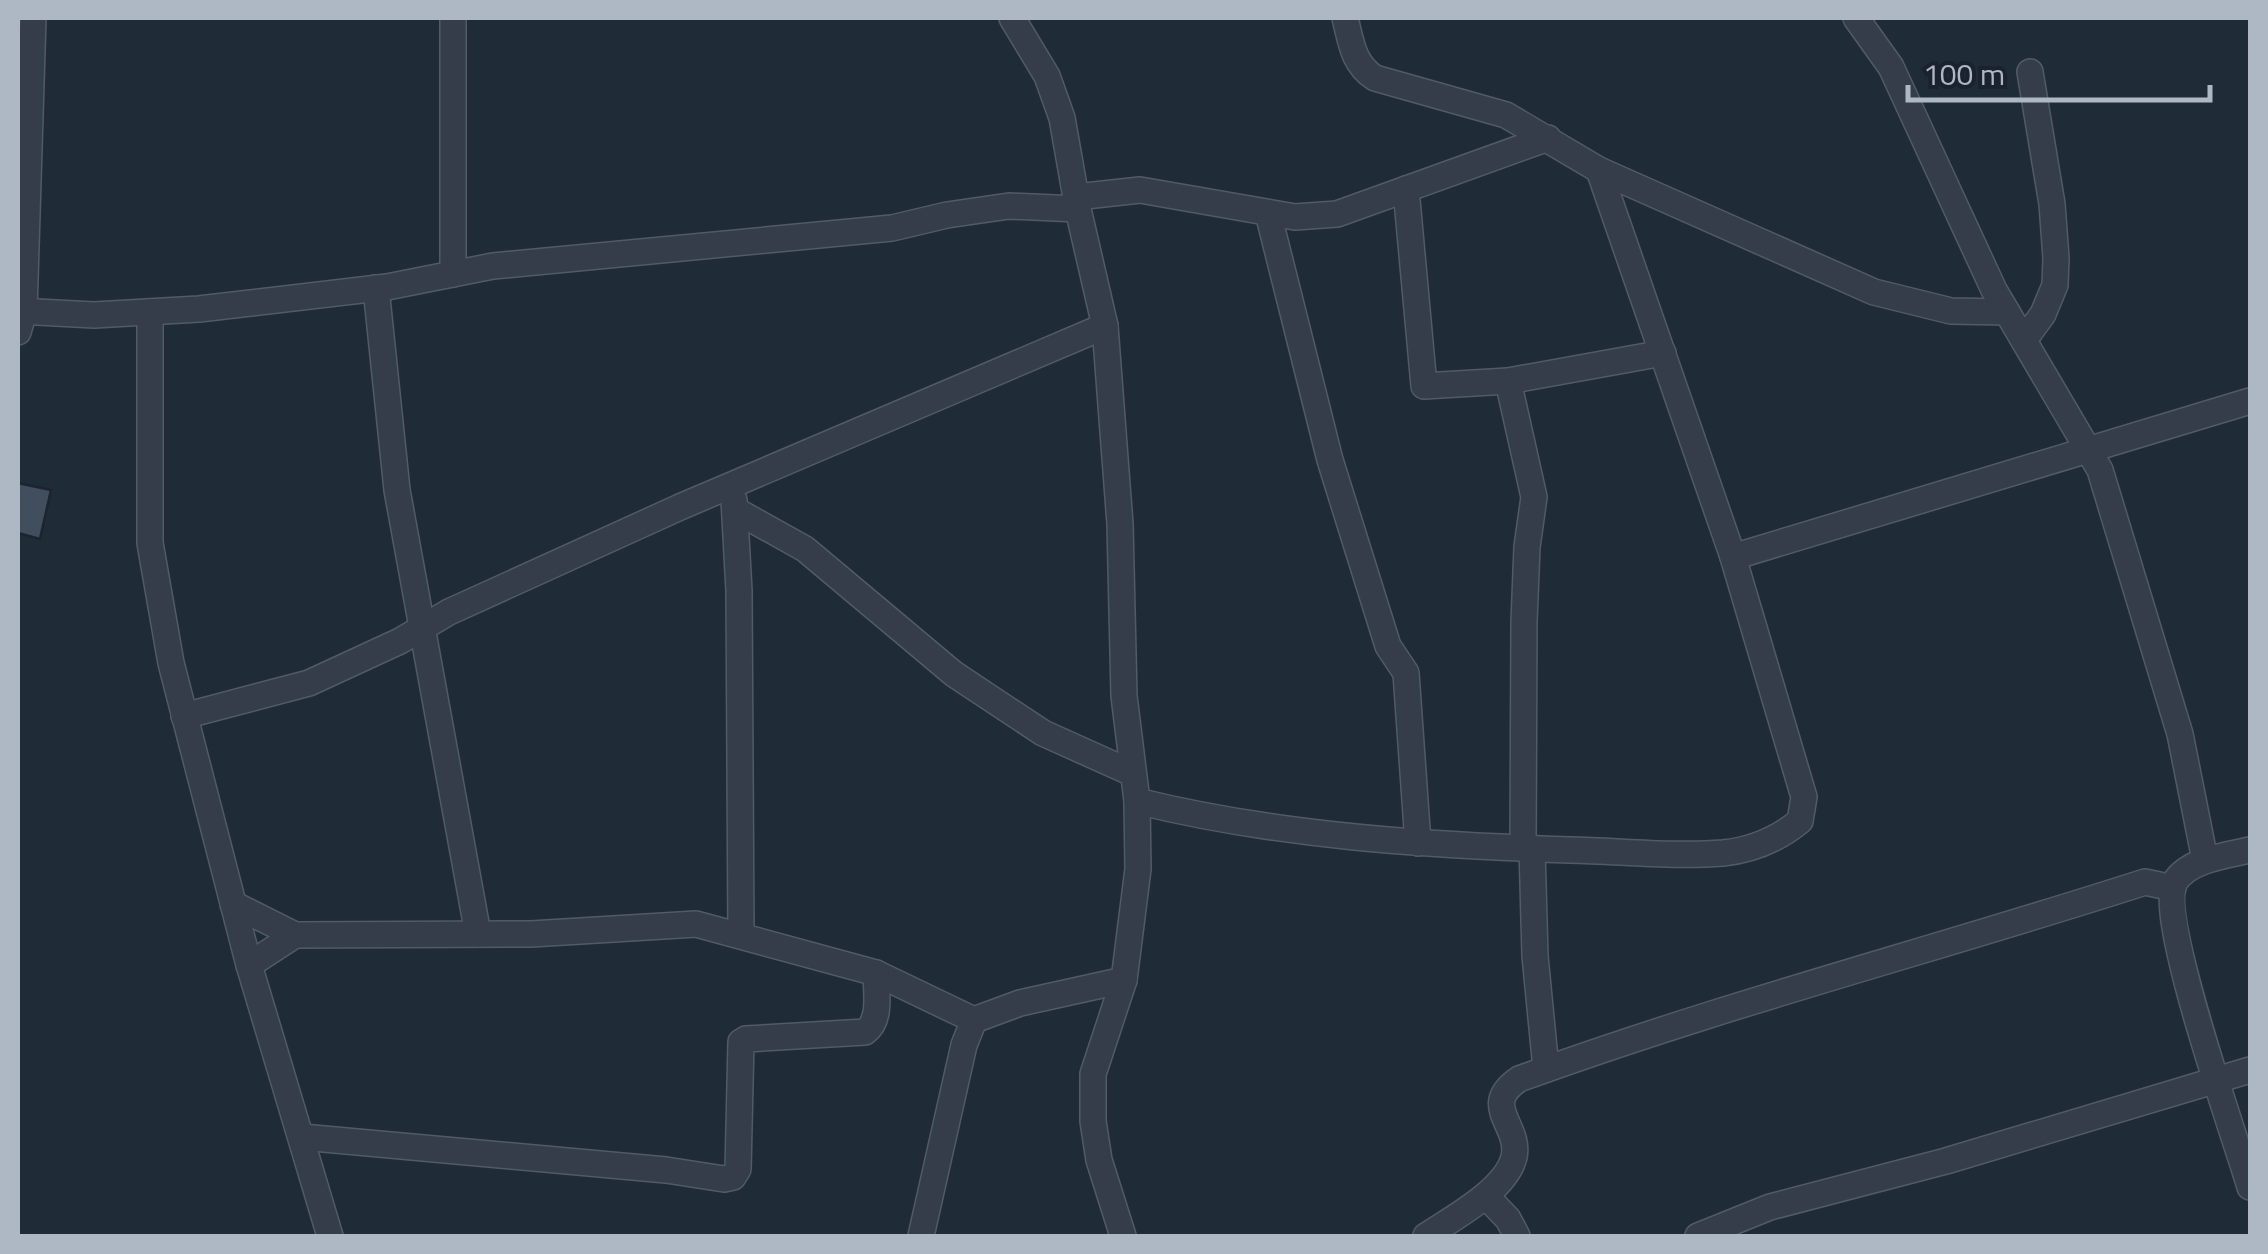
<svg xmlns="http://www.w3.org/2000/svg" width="2268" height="1254" viewBox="0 0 2268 1254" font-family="'Titillium Web',sans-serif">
	<rect width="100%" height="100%" fill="#202b38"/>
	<path fill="#414e5d" stroke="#1b242f" stroke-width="2.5" d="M18,483L51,490L40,539L18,533Z"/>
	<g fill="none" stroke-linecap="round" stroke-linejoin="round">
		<g stroke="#515b66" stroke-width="28">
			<g id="street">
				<path d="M453,18V274"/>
				<path d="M1012,18L1047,76L1062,118L1078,209L1105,326L1120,524L1124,696L1137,801L1138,869L1124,980L1093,1074V1121L1099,1160L1123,1236"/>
				<path d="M1345,18C1351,42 1353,64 1375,78L1506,115L1599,170L1874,292L1951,311L2007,312"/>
				<path d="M1856,18L1891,67L1994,290L2100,470L2180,734L2205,860"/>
				<path d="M1406,189L1424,386L1508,381L1663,353"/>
				<path d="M1076,197L1140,190L1295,217L1337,214L1548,138"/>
				<path d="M1268,213L1330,460L1388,646L1406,673L1418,843"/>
				<path d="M376,288L397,490L478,934"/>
				<path d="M18,311L94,315L199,309L387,287L493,266L892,228L947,215L1009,206L1078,209"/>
				<path d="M150,312V543L171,663L249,965L330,1236"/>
				<path d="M18,332L24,312L33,18"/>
				<path d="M2024,340L2043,314L2055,285L2056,258L2052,204L2030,72"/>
				<path d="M1508,381L1534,497L1527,547L1524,622L1523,848"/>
				<path d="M734,500L739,591L741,935"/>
				<path d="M735,510L805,549L954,674L1043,733L1132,773"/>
				<path d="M1733,557L2250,401"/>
				<path d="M184,716L309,683L400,641L449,612L680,507L1105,326"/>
				<path d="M1137,801C1278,836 1426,845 1570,850C1621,851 1673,857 1723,853C1752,850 1778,839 1800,821L1804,797L1733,557L1599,170"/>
				<path d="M1532,848L1535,956L1546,1069"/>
				<path d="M2250,850C2227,855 2188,860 2175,882C2156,916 2236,1139 2250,1187"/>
				<path d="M233,904L295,935L531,934L696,924L876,973L974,1020"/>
				<path d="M249,965L295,935"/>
				<path d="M302,1137L666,1170L724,1179L733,1177L738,1169L741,1042L746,1039L865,1032C882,1020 876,992 876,973"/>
				<path d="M1486,1196L1508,1219L1517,1236"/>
				<path d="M921,1236L964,1045L974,1020L1020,1003L1124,980"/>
				<path d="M1426,1236C1453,1218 1506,1190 1514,1157C1521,1125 1479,1106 1519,1079C1725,1004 1937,949 2145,882L2173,888"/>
				<path d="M1698,1236L1770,1207L1946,1161L2250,1070"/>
			</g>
		</g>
		<use href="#street" stroke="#343d49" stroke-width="25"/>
	</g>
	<rect width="2268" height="1254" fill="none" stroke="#aeb8c5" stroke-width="40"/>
	<path d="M1908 85v15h302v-15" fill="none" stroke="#aeb8c5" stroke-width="5"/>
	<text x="1923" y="85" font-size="30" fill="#aeb8c5" stroke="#19222d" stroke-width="8" paint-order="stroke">100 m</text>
</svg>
